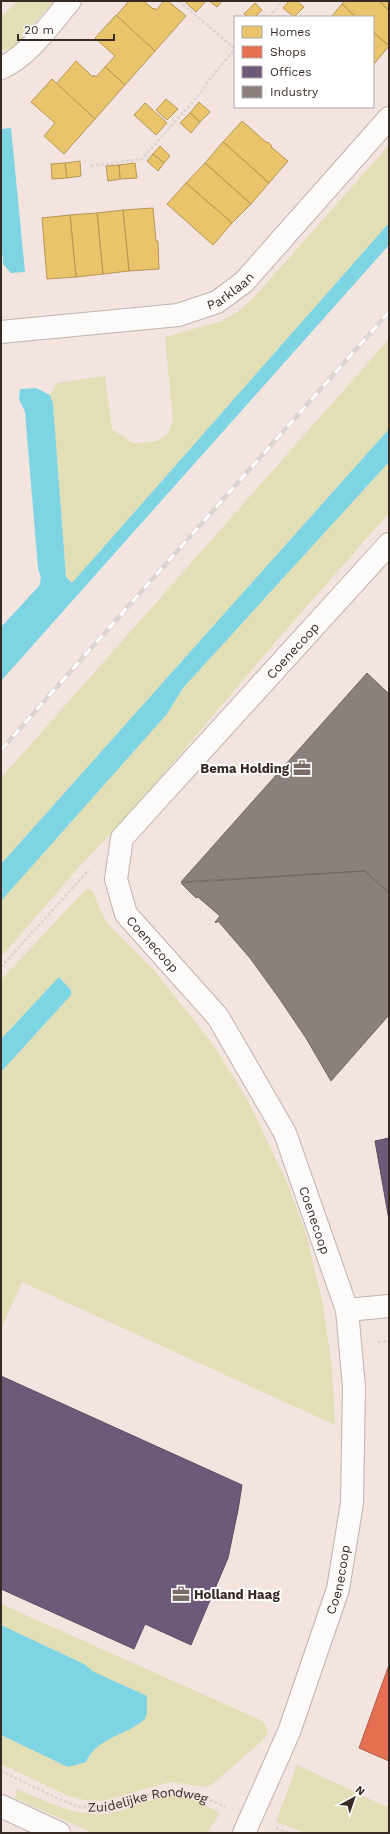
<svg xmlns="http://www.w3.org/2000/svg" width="390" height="1834" viewBox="0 0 390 1834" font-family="'Work Sans',sans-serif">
	<rect width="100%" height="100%" fill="#f4e4df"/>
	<g fill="#e2deb5">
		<path d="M18,1H54L13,48L1,51V17Z"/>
		<path d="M389,145V223L72,583L66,577L53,404L50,395L57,383L105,376L112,429L134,444L156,441L167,435L173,421L165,337L222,321L239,311L256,295Z"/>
		<path d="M389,339V429L1,864V778Z"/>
		<path d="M389,462V513L278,639L128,816L80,866L1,957V901L167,714L183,688Z"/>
		<path d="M86,889L92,890L102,914L109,925L153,969L212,1043L247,1099L286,1180L306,1233L323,1305L332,1368L335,1425L22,1282L1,1329V1072L71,995V989L59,977L1,1039V980Z"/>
		<path d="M1,1604L258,1719L264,1722L268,1732L262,1741L210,1786L203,1787L170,1782L103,1801L85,1800L68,1796L1,1764V1735L68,1767L86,1762C95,1740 121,1732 141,1722C149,1715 147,1706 147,1696L93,1672L84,1664L1,1625Z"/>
		<path d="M297,1765L389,1808V1833H306L276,1822Z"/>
		<path d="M17,1789C46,1801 73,1816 104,1814C129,1812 157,1792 181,1797C195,1799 208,1807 220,1813L207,1833H93L15,1798Z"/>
	</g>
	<g fill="#7dd5e4">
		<path d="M11,128L25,272L11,273L3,264L1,233V129Z"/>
		<path d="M389,223V245L1,681V627L39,586L41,578L38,568L25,412L19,399L20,389L36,388L50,395L53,404L66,577L72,583Z"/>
		<path d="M389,429V462L183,688L167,714L1,901V864Z"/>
		<path d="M59,977L71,990V995L1,1072V1039Z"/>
		<path d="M1,1625L84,1664L94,1672L147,1696V1712L145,1719C126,1736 97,1737 86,1762L68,1767L1,1735Z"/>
	</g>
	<g fill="#e9c46a" stroke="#b49655">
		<path d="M129,1H144L153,9L154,8L156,10L164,1H168L186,16L155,51L116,16Z"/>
		<path d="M184,1H206L196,12Z"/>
		<path d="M209,1H222L217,7Z"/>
		<path d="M289,1H297L304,7L294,17L283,8Z"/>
		<path d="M345,1H379L389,10V46L373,32V17H356L342,4Z"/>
		<path d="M379,1H389V10Z"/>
		<path d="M255,3L262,10L255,17H248L244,14Z"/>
		<path d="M342,4L356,17H331Z"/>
		<path d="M116,15L155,51L125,85L105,67L115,56L95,38Z"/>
		<path d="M373,32L389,46L373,65Z"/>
		<path d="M76,61L93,77L94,75L96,77L105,67L125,85L95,119L56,84Z"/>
		<path d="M52,79L95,119L64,154L44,136L55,123L31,102Z"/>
		<path d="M166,99L178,109L167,120L156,110Z"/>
		<path d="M199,102L210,112L200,122L190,113Z"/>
		<path d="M145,103L167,123L156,135L134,115Z"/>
		<path d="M190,113L200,122L191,133L180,123Z"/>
		<path d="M242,121L267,143L268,142L272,146L271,147L288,161L269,183L223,142Z"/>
		<path d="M223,142L269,183L251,204L205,163Z"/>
		<path d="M160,146L170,156L164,163L153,154Z"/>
		<path d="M153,154L164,163L158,171L147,161Z"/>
		<path d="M80,161L81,176L67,178L65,163Z"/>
		<path d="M65,163L67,178L52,179L51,164Z"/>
		<path d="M135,163L137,178L120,179L119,165Z"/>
		<path d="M205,163L251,204L232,223L186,183Z"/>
		<path d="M119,165L120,179L108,181L106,166Z"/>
		<path d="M186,183L232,223L213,245L167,204Z"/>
		<path d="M153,208L156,241H158L159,269L129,271L123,210Z"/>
		<path d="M123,210L129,271L103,274L97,213Z"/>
		<path d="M97,213L103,274L76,277L70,215Z"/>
		<path d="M70,215L76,277L47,279L42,218Z"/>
	</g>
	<path fill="#e76f51" stroke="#b25a44" d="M389,1665V1761L359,1748Z"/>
	<g fill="#6d597a" stroke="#5d4b60">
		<path d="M389,1138V1220L375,1141Z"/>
		<path d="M1,1376L242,1485L238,1510L228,1558L191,1645L145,1624L134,1649L1,1589Z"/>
	</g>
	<g fill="#8a817c" stroke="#716762">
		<path d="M367,673L389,694V893L365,871L181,882Z"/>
		<path d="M365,871L389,893V1015L331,1081L306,1038L279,998L250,958L218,921L216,923L215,922L220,916L198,897L196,898L181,883Z"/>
	</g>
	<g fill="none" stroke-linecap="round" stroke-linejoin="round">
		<g stroke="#c0b2ae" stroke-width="24">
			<g id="minor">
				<path d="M1,68C28,57 51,23 70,1"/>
				<path id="s2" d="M1,332L178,315L217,302L244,282L389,118"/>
				<path id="s3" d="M347,1310L285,1133L218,1017L126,914L116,879L122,838L389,544"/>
				<path id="s4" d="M244,1833L289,1732L338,1589L352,1503L354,1387L347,1310L389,1306"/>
			</g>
		</g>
		<g stroke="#c0b2ae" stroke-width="24">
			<path id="major" d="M1,1806L59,1833"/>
		</g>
		<g stroke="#dad5d3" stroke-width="2.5" stroke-dasharray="3 2" stroke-linecap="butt">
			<path d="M179,1L235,49"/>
			<path d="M263,17L264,15L266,17"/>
			<path d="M269,17L283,1"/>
			<path d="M91,166L142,159L202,91L208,81L235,49"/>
			<path d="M1,967L89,870"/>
			<path d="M378,1342L389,1341"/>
			<path id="s1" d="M1,1771L59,1799L80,1807L108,1806L152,1794L174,1791L198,1795L226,1807"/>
			<path d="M276,1828L289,1833"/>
		</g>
		<use href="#minor" stroke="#fdfbfa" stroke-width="22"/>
		<use href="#major" stroke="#fdfbfa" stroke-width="22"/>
		<g stroke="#dad5d3" stroke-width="4.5">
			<path id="rail" d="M1,750L389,312"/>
		</g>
		<use href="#rail" stroke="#fff" stroke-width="3" stroke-dasharray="9" stroke-linecap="butt"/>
	</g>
	<defs>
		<g id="office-bare" transform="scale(1.38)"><path d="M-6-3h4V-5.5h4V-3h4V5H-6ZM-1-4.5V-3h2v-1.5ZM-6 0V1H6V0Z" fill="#796b66" stroke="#fff" stroke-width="2.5" paint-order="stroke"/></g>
	</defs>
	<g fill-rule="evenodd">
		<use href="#office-bare" x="302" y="768"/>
		<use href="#office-bare" x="181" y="1594"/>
	</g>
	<g text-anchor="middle" stroke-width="4" stroke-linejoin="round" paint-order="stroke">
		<g font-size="13" fill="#372a25" stroke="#fff">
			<text dy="5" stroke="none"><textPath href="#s2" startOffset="236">Parklaan</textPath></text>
			<text dy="5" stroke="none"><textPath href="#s3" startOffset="791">Coenecoop</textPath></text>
			<text transform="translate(153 944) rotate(48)" y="5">Coenecoop</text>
			<text transform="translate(315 1220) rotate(71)" y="5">Coenecoop</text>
			<text dy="5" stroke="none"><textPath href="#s4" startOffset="271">Coenecoop</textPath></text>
			<text dy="5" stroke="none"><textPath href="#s1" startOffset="156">Zuidelijke Rondweg</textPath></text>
		</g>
		<g font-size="13" font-weight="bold" fill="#372a25" stroke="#fff" text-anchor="end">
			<text x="289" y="773">Bema Holding</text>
			<text x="194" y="1599" text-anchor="start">Holland Haag</text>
		</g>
	</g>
	<rect width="390" height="1834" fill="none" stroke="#372a25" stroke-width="4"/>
	<rect x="234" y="16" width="140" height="92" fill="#ffffff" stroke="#afaaa8"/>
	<rect x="242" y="26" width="20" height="12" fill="#e9c46a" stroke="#afaaa8"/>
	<text x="270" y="36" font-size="12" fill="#372a25">Homes</text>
	<rect x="242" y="46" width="20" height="12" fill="#e76f51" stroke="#afaaa8"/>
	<text x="270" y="56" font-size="12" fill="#372a25">Shops</text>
	<rect x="242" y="66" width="20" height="12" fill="#6d597a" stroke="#afaaa8"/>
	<text x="270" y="76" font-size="12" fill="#372a25">Offices</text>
	<rect x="242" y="86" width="20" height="12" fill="#8a817c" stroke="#afaaa8"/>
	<text x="270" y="96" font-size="12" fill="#372a25">Industry</text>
	<g transform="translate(354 1798) rotate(40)" stroke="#ffffff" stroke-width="3" paint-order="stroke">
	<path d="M0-3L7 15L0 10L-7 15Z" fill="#372a25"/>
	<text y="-6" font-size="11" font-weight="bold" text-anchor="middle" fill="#372a25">N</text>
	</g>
	<path d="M18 34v6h96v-6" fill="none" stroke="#372a25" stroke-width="2"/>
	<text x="24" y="34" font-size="12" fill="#372a25" stroke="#ffffff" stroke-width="3" paint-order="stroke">20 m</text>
</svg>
